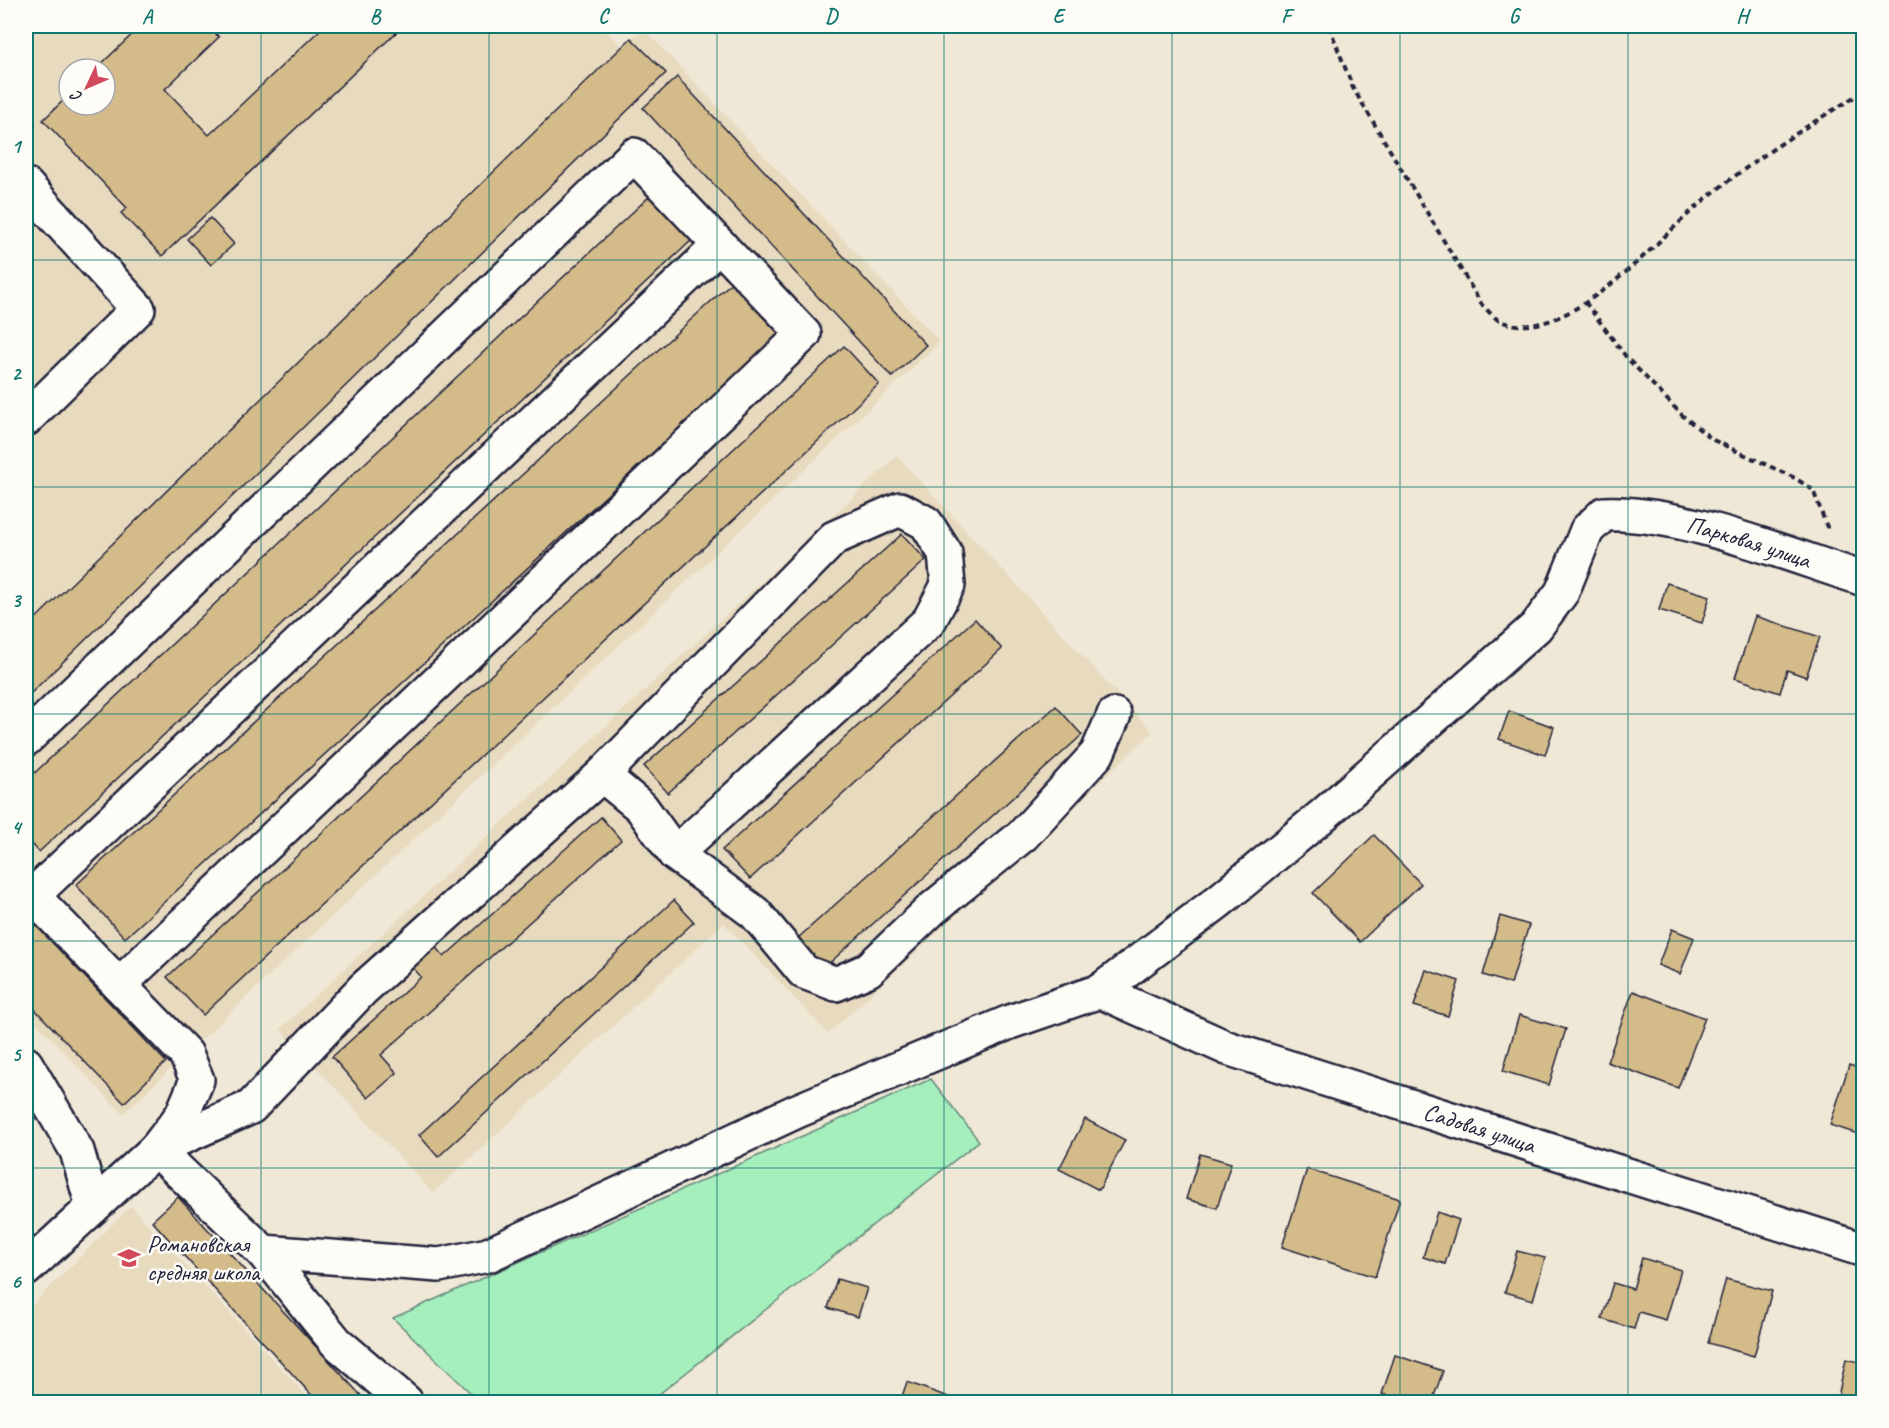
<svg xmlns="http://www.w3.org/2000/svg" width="1889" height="1428" viewBox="0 0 1889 1428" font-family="Caveat,sans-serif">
	<rect width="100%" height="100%" fill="#f0e8d6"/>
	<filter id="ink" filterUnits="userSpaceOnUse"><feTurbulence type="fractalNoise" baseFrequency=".0167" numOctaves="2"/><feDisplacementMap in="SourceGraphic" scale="12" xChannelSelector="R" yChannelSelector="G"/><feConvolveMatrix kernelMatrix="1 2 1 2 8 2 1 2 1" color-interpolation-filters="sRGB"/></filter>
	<g filter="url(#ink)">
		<g fill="#e7dabf" fill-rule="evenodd">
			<path d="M26,26H602L622,47L643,28L940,342L123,1114L26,1012ZM69,69H105V105H69Z"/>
			<path d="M897,456L1153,732L828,1034L724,923L433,1193L280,1029Z"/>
			<path d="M131,1206L312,1402H26V1311Z"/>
		</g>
		<path fill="#a5efbd" stroke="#64887c" stroke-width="1.5" d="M931,1079L979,1141L649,1402H480L393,1318Z"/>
		<g fill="#d3bb8a" stroke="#22223b" stroke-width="1.5">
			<path d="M141,26H208L219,37L165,89L209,135L324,26H403L162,256L121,213L127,208L43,120L69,95V105H105V69H96Z"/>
			<path d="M631,38L666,73L26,698V628Z"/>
			<path d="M677,77L926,345L892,377L643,108Z"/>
			<path d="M653,193L694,238L39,852L26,837V781Z"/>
			<path d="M210,218L234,244L211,265L187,239Z"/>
			<path d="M732,282L781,335L125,938L76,885Z"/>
			<path d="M844,346L879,384L203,1015L167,977Z"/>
			<path d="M902,534L926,560L668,793L644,766Z"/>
			<path d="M1667,583L1710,596L1702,623L1659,610Z"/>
			<path d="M1755,616L1820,637L1806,677L1787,670L1780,693L1735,678Z"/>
			<path d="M975,619L1002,649L750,879L722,850Z"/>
			<path d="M1056,706L1082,735L824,968L798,938Z"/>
			<path d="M1509,711L1554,727L1545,755L1499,739Z"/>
			<path d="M601,817L621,840L381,1055L397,1073L368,1098L332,1057L421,977L408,962L431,942L444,957Z"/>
			<path d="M1374,835L1421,884L1360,942L1313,893Z"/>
			<path d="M674,900L694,922L438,1157L419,1135Z"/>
			<path d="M26,915L166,1062L124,1103L26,1000Z"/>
			<path d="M1500,916L1529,925L1511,984L1483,975Z"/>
			<path d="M1672,929L1694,938L1680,974L1658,965Z"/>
			<path d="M1426,970L1459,981L1448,1016L1414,1006Z"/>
			<path d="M1633,991L1705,1018L1678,1088L1607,1062Z"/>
			<path d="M1519,1015L1566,1029L1549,1085L1503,1071Z"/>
			<path d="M1849,1065L1864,1070V1136L1830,1125Z"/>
			<path d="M1085,1119L1125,1140L1099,1190L1059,1169Z"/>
			<path d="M1200,1154L1231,1163L1217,1208L1186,1199Z"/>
			<path d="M1307,1169L1400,1199L1375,1277L1282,1247Z"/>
			<path d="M178,1197L367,1402H318L152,1221Z"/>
			<path d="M1437,1212L1459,1220L1445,1264L1423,1257Z"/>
			<path d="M1517,1251L1545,1258L1533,1300L1505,1292Z"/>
			<path d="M1642,1258L1681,1270L1666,1320L1639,1312L1634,1329L1602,1319L1613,1283L1633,1289Z"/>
			<path d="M837,1279L867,1288L858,1317L828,1308Z"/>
			<path d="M1726,1279L1772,1291L1754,1356L1708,1343Z"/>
			<path d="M1395,1355L1443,1371L1432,1402H1407L1382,1394Z"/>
			<path d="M1846,1359L1864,1363V1402H1837Z"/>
			<path d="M907,1382L962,1402H900Z"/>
		</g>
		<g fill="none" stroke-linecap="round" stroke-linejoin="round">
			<g stroke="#22223b" stroke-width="38">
				<g id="minor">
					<path d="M26,185L138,309L26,419"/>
					<path d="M26,739L634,155L804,334L119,985"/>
					<path d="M602,775L641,807L675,854L755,913L804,972L836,984L868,970L932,909L1023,835L1097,754L1114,715"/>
					<path d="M26,889L186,1054L197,1080L182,1115L156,1149L26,1269"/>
					<path d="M32,896L720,245"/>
					<path id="s1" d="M1100,991L1227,1048L1864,1250"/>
					<path d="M26,1064L77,1151L93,1207"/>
					<path id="s2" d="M156,1149L263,1252L439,1265L488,1255L797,1111L1010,1022L1100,991L1219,901L1322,816L1536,627L1562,592L1587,530L1604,514C1681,511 1788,555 1864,579"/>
					<path d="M156,1149L251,1107L363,989L602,775L834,538L900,509L926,523L945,553L948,585L929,621L675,854"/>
					<path d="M263,1252L336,1342L406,1402"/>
				</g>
			</g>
			<g stroke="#22223b" stroke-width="4" stroke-dasharray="6 4.5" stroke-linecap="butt">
				<path d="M1329,26L1353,88L1482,305C1488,310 1495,320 1503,322C1571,346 1662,233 1709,196C1758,157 1810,124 1864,91"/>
				<path d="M1585,302L1627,358L1683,416L1713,440L1795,478L1813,490L1827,527L1826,532"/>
			</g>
			<use href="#minor" stroke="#fdfcf7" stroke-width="33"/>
		</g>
	</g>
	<path fill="none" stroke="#0f766e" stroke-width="1.5" stroke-opacity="0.55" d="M261,26V1402M489,26V1402M717,26V1402M944,26V1402M1172,26V1402M1400,26V1402M1628,26V1402M26,260H1864M26,487H1864M26,714H1864M26,941H1864M26,1168H1864"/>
	<defs>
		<g id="school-bare" transform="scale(1.8)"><path d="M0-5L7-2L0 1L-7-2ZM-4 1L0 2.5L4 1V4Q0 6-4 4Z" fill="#d1495b" stroke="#fdfcf7" stroke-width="2.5" paint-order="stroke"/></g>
	</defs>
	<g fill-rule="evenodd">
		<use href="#school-bare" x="129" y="1258"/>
	</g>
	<g text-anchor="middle" stroke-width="5" stroke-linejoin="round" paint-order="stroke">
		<g font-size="24" fill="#22223b" stroke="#fdfcf7">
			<text dy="8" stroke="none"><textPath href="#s2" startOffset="1892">Парковая улица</textPath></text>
			<text dy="8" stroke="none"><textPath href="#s1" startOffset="404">Садовая улица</textPath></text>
		</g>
		<g font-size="24" fill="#22223b" stroke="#fdfcf7" text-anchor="start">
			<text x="147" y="1252">Романовская<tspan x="147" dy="28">средняя школа</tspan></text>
		</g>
	</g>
	<rect width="1889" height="1428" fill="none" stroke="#fdfcf7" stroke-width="66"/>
	<g transform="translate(87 87) rotate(226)"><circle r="28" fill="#fdfcf7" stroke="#a5a5ac" stroke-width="1.5"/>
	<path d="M0-4.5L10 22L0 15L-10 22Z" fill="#d1495b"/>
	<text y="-9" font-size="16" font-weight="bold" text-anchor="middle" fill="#22223b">С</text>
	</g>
	<rect x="33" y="33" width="1823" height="1362" fill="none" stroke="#0f766e" stroke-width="2"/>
	<g font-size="20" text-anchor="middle" font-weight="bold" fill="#0f766e">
		<text x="147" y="23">A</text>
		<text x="375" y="23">B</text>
		<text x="603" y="23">C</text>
		<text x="831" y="23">D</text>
		<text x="1058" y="23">E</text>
		<text x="1286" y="23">F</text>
		<text x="1514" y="23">G</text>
		<text x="1742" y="23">H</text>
		<text x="16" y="153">1</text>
		<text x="16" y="380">2</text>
		<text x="16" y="607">3</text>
		<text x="16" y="834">4</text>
		<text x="16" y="1061">5</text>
		<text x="16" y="1288">6</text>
	</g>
</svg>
